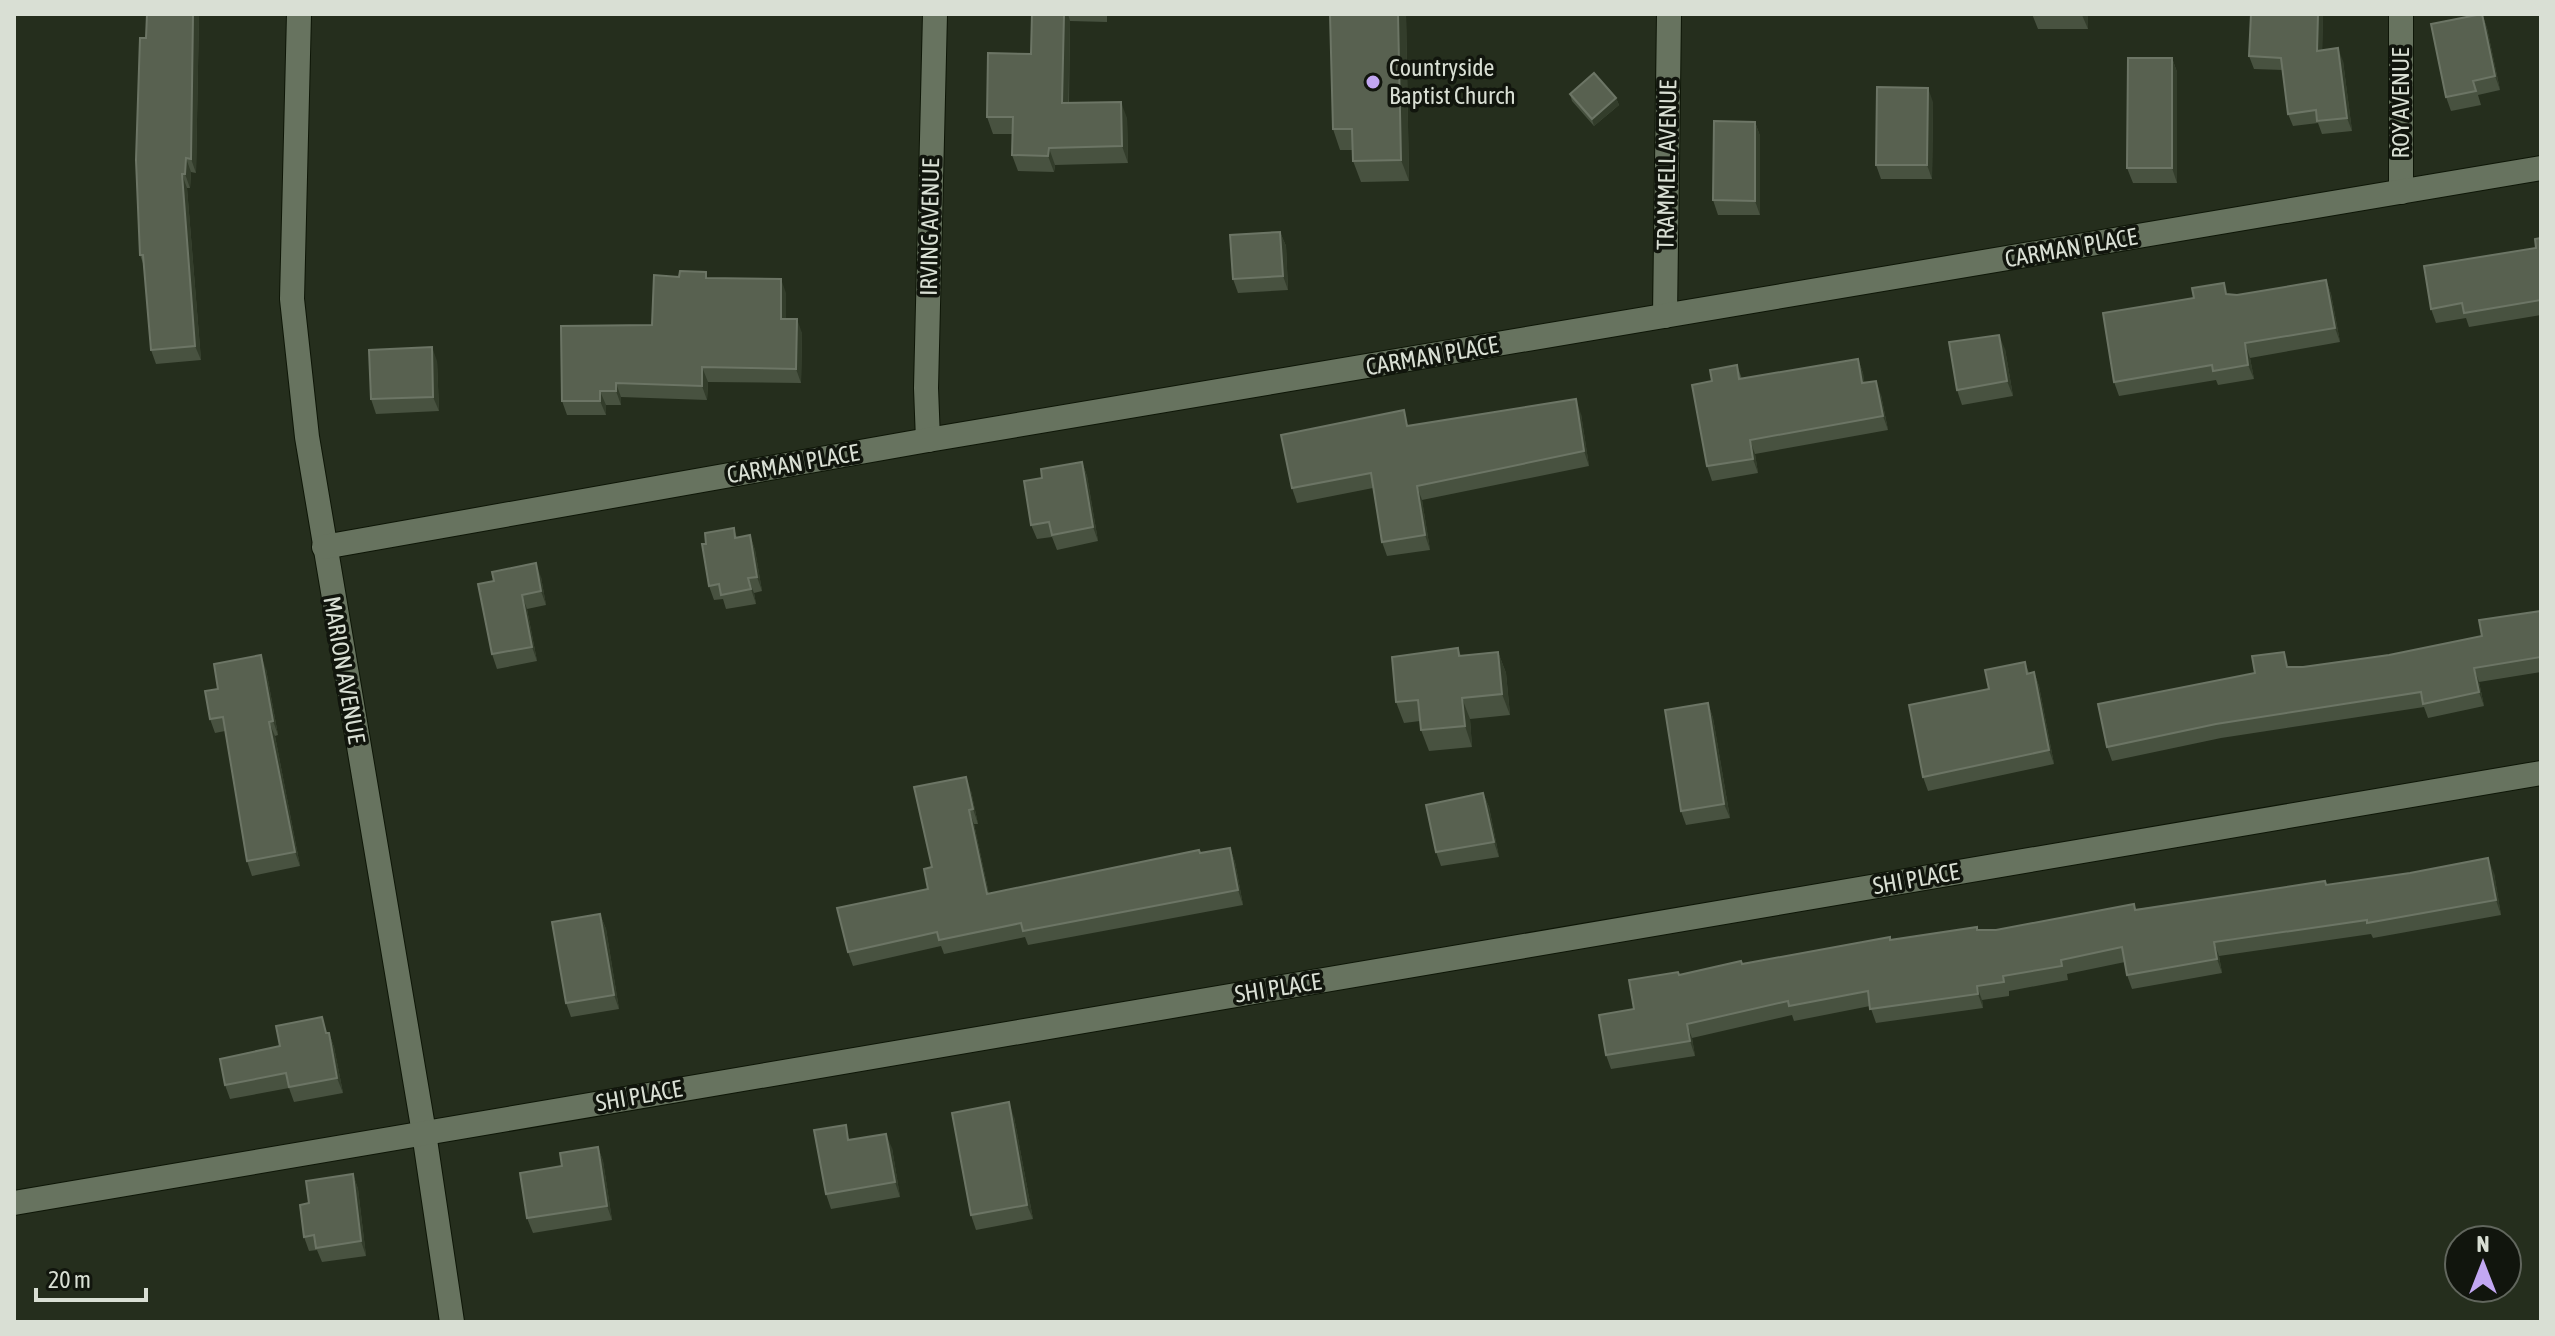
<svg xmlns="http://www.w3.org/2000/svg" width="2555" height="1336" viewBox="0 0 2555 1336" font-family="'Asap Condensed',sans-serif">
	<rect width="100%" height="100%" fill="#252e1d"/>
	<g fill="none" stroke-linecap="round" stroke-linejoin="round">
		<g stroke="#0e1607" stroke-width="26">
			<g id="street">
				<path d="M299,14L292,299L307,437L424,1133L452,1322"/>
				<path d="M2401,192V14"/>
				<path d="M1665,316L1669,14"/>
				<path d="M928,440L926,388L935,14"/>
				<path d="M324,547L928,440L2541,168"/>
				<path d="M14,1203L2541,773"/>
			</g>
		</g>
		<use href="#street" stroke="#67735f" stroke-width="24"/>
	</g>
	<g fill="#485240">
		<path d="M147,14H199L196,173L191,172L190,188H187L201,360L156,364L151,350L144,266L140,255Z"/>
		<path d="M1032,14H1107V22L1070,21L1069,103L1127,118L1128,163L1055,165L1054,172L1018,171L1012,155L1013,134H993L987,117L1031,54Z"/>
		<path d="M1406,14L1409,181L1361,182L1353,161V150H1340L1333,129Z"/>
		<path d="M2032,14H2088V29H2038Z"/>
		<path d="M2323,14L2322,50L2343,61L2352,131L2322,134L2318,123L2293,126L2288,114L2283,70L2254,69L2249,56Z"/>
		<path d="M2482,14L2487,28L2500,90L2478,95L2481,105L2451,111L2446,97Z"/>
		<path d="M2172,58L2177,72V183H2133L2127,168Z"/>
		<path d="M1570,94L1616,98L1619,105L1594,126L1572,101Z"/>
		<path d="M1933,102L1932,179H1881L1876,165Z"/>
		<path d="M1755,122L1760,136V215H1718L1713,200Z"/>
		<path d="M1280,232L1286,246L1288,290L1238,293L1233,279Z"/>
		<path d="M2541,238V315L2469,327L2466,318L2436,323L2431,309L2536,248Z"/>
		<path d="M708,278L786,293V319L802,333L801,383L708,382L707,400L621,397V405H606V415H567L562,401Z"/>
		<path d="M2326,280L2331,294L2340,342L2250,358L2254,379L2218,385L2216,380L2119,396L2114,382L2229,294L2237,295Z"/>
		<path d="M2005,349L2013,396L1962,405L1957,390Z"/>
		<path d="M1858,359L1863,373L1864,383L1881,395L1888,430L1755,454L1758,473L1712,481L1707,466L1712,381L1737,365L1742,379Z"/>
		<path d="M437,361L439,411L376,414L371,399Z"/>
		<path d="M1581,414L1589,466L1422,500L1430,550L1387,556L1382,542L1373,488L1297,503L1292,488L1410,426Z"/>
		<path d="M1082,462L1087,476L1098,541L1057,550L1052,537L1037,539L1031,525L1042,478Z"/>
		<path d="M734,528L737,538L750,535L755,550L762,591L754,593L756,604L726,609L723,599L714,600L709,586L706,544Z"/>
		<path d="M541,577L546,605L527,609L537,661L497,669L492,654L494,581Z"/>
		<path d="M2541,611V672L2479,682L2484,706L2428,718L2424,707L2221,738L2112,761L2107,747L2255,673L2290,667H2303L2389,655L2482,636Z"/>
		<path d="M1458,648L1461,656L1498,652L1506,673L1510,715L1470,719L1472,747L1429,751L1421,730L1420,721L1404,723L1396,702Z"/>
		<path d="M2025,662L2029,673L2034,672L2039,686L2054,764L1928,791L1923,777L1989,689Z"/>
		<path d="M266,669L278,735L275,736L300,866L252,876L247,861L225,731L215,733L210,719L218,689Z"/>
		<path d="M1708,703L1713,718L1730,818L1686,825L1681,811Z"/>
		<path d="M971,791L978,824H974L989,894L1230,848L1235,862L1243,905L1028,945L1025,937L944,954L941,946L853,966L848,952L928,889L932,867Z"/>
		<path d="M1483,793L1489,807L1499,857L1441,866L1436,852Z"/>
		<path d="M2494,873L2501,915L2373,938L2371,934L2219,956L2222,973L2132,989L2127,975L2125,962L2067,974L2068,980L2009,991V996L1982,1000L1983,1008L1876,1023L1870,1006L1794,1021L1792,1015L1692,1038L1695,1056L1611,1069L1606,1055L1634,1009L1680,975L1890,937L1891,940L1977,927L1978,930H1996L2134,904L2136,909L2327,885Z"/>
		<path d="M600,914L606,929L619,1009L571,1017L566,1003Z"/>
		<path d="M329,1033L334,1047L343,1093L294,1102L289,1088L230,1099L225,1085L280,1046Z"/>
		<path d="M1014,1117L1033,1219L976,1230L971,1215Z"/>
		<path d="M851,1140L892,1148L900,1197L831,1209L826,1194Z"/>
		<path d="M598,1147L603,1161L612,1220L533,1233L527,1218L562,1166Z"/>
		<path d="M353,1174L358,1189L366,1256L322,1262L317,1250L309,1251L304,1237L309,1203Z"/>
	</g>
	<g fill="#333d2b">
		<path d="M193,14H199L196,173L191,159Z"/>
		<path d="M1064,14H1068L1070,21L1068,120L1062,103Z"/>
		<path d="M1398,14H1406L1409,181L1401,160Z"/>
		<path d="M2082,14H2088V29L2082,15Z"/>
		<path d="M2318,14H2323L2322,64L2317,51Z"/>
		<path d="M2482,14L2487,28L2500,90L2495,76Z"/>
		<path d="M2338,48L2343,61L2352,131L2347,118Z"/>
		<path d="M2172,58L2177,72V183L2172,168Z"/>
		<path d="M1928,88L1933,102L1932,179L1927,165Z"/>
		<path d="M1616,98L1619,105L1594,126L1592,119Z"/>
		<path d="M1121,102L1127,118L1128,163L1122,146Z"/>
		<path d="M1755,122L1760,136V215L1755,201Z"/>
		<path d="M1049,148L1055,165L1054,172L1048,156Z"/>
		<path d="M186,158L191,172L190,188L185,174Z"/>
		<path d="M182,174L187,188L201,360L195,346Z"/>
		<path d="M1280,232L1286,246L1288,290L1283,276Z"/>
		<path d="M781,279L786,293V333L781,319Z"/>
		<path d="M2326,280L2331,294L2340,342L2335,328Z"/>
		<path d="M797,319L802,333L801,383L796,369Z"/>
		<path d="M1999,335L2005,349L2013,396L2007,381Z"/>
		<path d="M2245,343L2250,358L2254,379L2248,365Z"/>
		<path d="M432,347L437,361L439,411L433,397Z"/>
		<path d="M1858,359L1863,373L1867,397L1862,383Z"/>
		<path d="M702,367L708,382L707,400L702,386Z"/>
		<path d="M1876,381L1881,395L1888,430L1883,416Z"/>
		<path d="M616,383L621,397V405L616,391Z"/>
		<path d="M600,391L606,405V415L600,401Z"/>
		<path d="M1576,399L1581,414L1589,466L1584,451Z"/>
		<path d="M1750,440L1755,454L1758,473L1753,459Z"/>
		<path d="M1082,462L1087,476L1098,541L1093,527Z"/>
		<path d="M1417,486L1422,500L1430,550L1425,535Z"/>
		<path d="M750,535L755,550L762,591L757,577Z"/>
		<path d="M536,563L541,577L546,605L541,591Z"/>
		<path d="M748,578L754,593L756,604L751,589Z"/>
		<path d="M522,595L527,609L537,661L532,647Z"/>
		<path d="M1498,652L1506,673L1510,715L1502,694Z"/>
		<path d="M261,655L266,669L278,735L273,721Z"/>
		<path d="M2474,668L2479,682L2484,706L2479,692Z"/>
		<path d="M2034,672L2039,686L2054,764L2049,750Z"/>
		<path d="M1462,698L1470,719L1472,747L1465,726Z"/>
		<path d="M1708,703L1713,718L1730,818L1724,804Z"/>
		<path d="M269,722L275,736L300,866L295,852Z"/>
		<path d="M966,777L971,791L978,824L973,809Z"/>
		<path d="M1483,793L1489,807L1499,857L1494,842Z"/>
		<path d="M969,810L974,824L992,909L987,894Z"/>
		<path d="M1230,848L1235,862L1243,905L1238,890Z"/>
		<path d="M2488,858L2494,873L2501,915L2496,900Z"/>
		<path d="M600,914L606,929L619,1009L614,995Z"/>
		<path d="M2214,942L2219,956L2222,973L2217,959Z"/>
		<path d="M1977,986L1982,1000L1983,1008L1978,994Z"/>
		<path d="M1687,1024L1692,1038L1695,1056L1690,1041Z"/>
		<path d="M329,1033L334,1047L343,1093L337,1078Z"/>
		<path d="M1009,1102L1014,1117L1033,1219L1027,1205Z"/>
		<path d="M886,1134L892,1148L900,1197L895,1182Z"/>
		<path d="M598,1147L603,1161L612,1220L607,1206Z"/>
		<path d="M353,1174L358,1189L366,1256L361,1241Z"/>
	</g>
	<g fill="#586150" stroke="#6c7565" stroke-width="2">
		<path d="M147,14H193L191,159L186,158L185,174H182L195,346L151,350L143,255H140L136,160L140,38H146Z"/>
		<path d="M1032,14H1064L1062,103L1121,102L1122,146L1049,148L1048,156L1012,155L1013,117H987L988,53L1031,54Z"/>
		<path d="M1330,14H1398L1401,160L1353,161L1352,129H1333Z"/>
		<path d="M2032,14H2082V15Z"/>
		<path d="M2251,14H2318L2317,51L2338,48L2347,118L2317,121L2316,110L2288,114L2281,58L2249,56Z"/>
		<path d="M2482,14L2495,76L2473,81L2476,91L2446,97L2431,24Z"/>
		<path d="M2128,58H2172V168H2127Z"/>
		<path d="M1594,73L1616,98L1592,119L1570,94Z"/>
		<path d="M1877,87L1928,88L1927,165H1876Z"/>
		<path d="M1714,121L1755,122V201L1713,200Z"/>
		<path d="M1280,232L1283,276L1233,279L1230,235Z"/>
		<path d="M2541,238V300L2464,313L2462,303L2431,309L2424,266L2536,248L2535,239Z"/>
		<path d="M680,271L706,272V278L781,279V319H797L796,369L702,367V386L616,383V391H600V401H562L561,326L652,325L654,275L679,277Z"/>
		<path d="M2326,280L2335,328L2245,343L2248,365L2213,371L2212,365L2114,382L2103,313L2194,298L2192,288L2224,283L2226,294L2237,295Z"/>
		<path d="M1999,335L2007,381L1957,390L1949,342Z"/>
		<path d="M432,347L433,397L371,399L369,350Z"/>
		<path d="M1858,359L1862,383L1876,381L1883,416L1750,440L1753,459L1707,466L1692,385L1712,381L1710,370L1737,365L1739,379Z"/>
		<path d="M1576,399L1584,451L1417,486L1425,535L1382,542L1371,473L1292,488L1281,435L1404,410L1407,426Z"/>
		<path d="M1082,462L1093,527L1052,535L1049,522L1031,525L1024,481L1042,478L1041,469Z"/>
		<path d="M734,528L735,538L750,535L757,577L748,578L751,589L721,595L719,584L709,586L702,544H706L705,533Z"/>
		<path d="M536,563L541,591L522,595L532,647L492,654L478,584L494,581L492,572Z"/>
		<path d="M2541,611V657L2474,668L2479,692L2423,704L2421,692L2216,724L2107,747L2098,704L2255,673L2252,656L2284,652L2287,667H2303L2389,655L2482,636L2479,620Z"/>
		<path d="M1458,648L1459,656L1498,652L1502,694L1462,698L1465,726L1421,730L1418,700L1396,702L1392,657Z"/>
		<path d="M261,655L273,721L269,722L295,852L247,861L223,717L210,719L205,691L218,689L214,664Z"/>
		<path d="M2025,662L2027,674L2034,672L2049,750L1923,777L1909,705L1989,689L1985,670Z"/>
		<path d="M1708,703L1724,804L1681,811L1665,710Z"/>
		<path d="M966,777L973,809L969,810L987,894L1199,850L1200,853L1230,848L1238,890L1023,931L1021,923L939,940L937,932L848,952L837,908L928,889L924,869L932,867L914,787Z"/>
		<path d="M1483,793L1494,842L1436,852L1426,805Z"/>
		<path d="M2488,858L2496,900L2367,923V920L2214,942L2217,959L2127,975L2122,947L2061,960L2062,966L2003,976L2004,982L1977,986L1978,994L1870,1009L1868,991L1789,1006L1788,1001L1687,1024L1690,1041L1606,1055L1599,1015L1634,1009L1629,980L1678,972L1679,975L1741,961L1742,964L1890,937V940L1977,927V930H1996L2134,904L2135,910L2325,881L2326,885L2410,873Z"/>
		<path d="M600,914L614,995L566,1003L552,922Z"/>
		<path d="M322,1017L326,1033H329L337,1078L289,1087L286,1073L225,1085L220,1059L280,1046L276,1026Z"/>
		<path d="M1009,1102L1027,1205L971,1215L952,1113Z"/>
		<path d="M846,1125L848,1140L886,1134L895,1182L826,1194L814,1130Z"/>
		<path d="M598,1147L607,1206L527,1218L520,1173L562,1166L560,1153Z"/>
		<path d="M353,1174L361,1241L316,1248L314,1235L304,1237L300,1205L309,1203L306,1181Z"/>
	</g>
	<circle fill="#c2a7f2" stroke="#11150d" stroke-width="3" cx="1373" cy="82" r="8"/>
	<g text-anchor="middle" stroke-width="7" stroke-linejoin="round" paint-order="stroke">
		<g font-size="24" fill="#d9dfd4" stroke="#11150d" text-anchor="start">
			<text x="1389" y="76">Countryside<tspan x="1389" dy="28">Baptist Church</tspan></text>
		</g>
		<g font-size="24" fill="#d9dfd4" stroke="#11150d">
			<text transform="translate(2401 103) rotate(-90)" y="8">ROY AVENUE</text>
			<text transform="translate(1667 165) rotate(-89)" y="8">TRAMMELL AVENUE</text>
			<text transform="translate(930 227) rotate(-89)" y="8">IRVING AVENUE</text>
			<text transform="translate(2071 248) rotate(-10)" y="8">CARMAN PLACE</text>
			<text transform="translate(1432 356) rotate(-10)" y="8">CARMAN PLACE</text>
			<text transform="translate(793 464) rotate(-10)" y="8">CARMAN PLACE</text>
			<text transform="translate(344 670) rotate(80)" y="8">MARION AVENUE</text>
			<text transform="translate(1916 879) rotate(-10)" y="8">SHI PLACE</text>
			<text transform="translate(1278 988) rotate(-9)" y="8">SHI PLACE</text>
			<text transform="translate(639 1096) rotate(-10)" y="8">SHI PLACE</text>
		</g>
	</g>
	<rect width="2555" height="1336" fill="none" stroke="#d9dfd4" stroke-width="32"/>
	<g transform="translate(2483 1264)"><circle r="38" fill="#11150d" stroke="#61665d" stroke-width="2"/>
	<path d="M0-6L14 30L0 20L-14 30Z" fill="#c2a7f2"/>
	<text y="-12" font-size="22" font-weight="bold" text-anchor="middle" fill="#d9dfd4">N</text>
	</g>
	<path d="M36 1288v12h110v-12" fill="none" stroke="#d9dfd4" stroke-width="4"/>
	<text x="48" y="1288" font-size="24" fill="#d9dfd4" stroke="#11150d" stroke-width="6" paint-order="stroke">20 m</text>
</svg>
